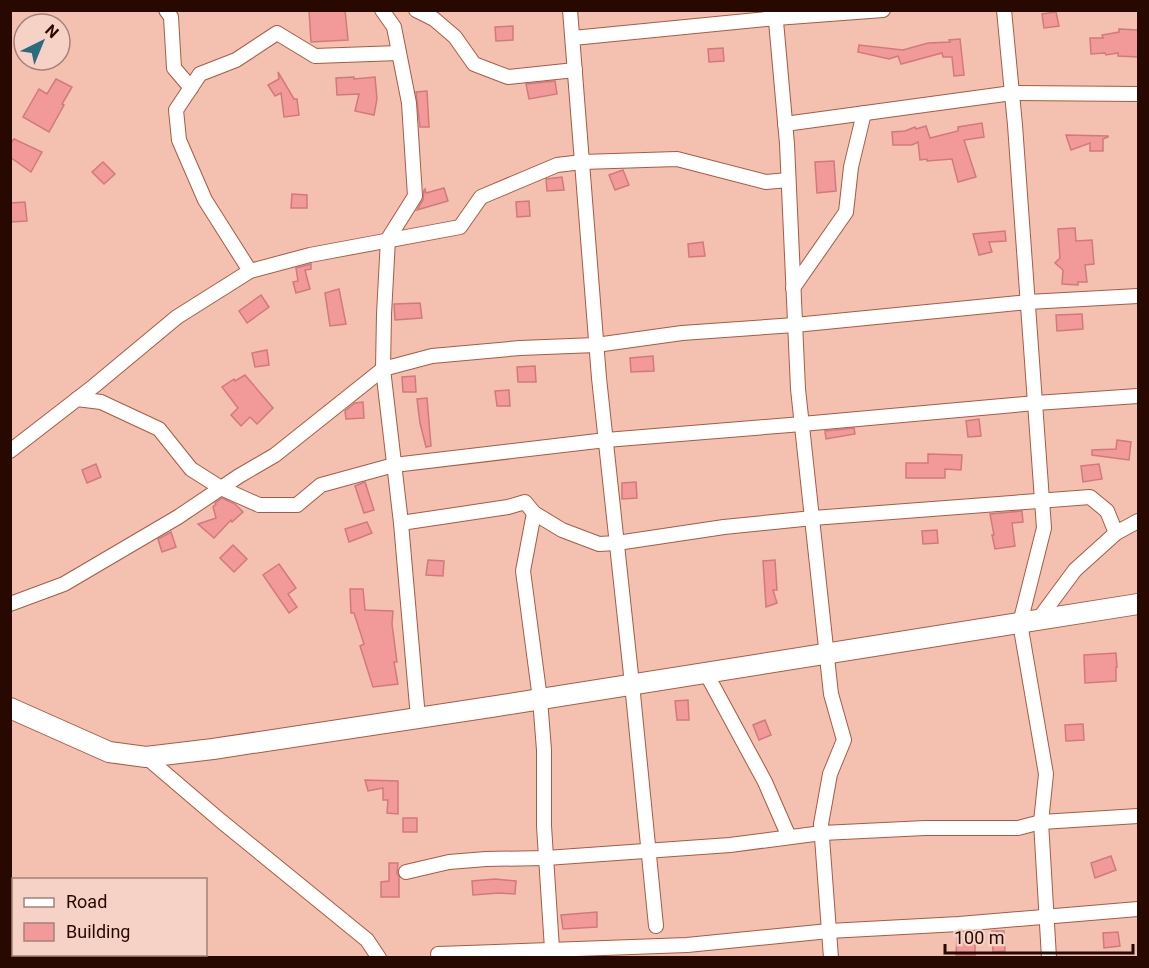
<svg xmlns="http://www.w3.org/2000/svg" width="1149" height="968" viewBox="0 0 1149 968" font-family="Roboto,sans-serif">
	<rect width="100%" height="100%" fill="#f4c0af"/>
	<g fill="#f2999a" stroke="#d17a7c" stroke-width="1.5">
		<path d="M309,10H345L348,40L311,42Z"/>
		<path d="M1056,12L1059,26L1044,28L1042,14Z"/>
		<path d="M513,26V40L496,41L495,27Z"/>
		<path d="M1119,29L1138,30V57L1118,56V53L1106,55L1105,53L1091,54L1090,38H1103L1102,35L1119,32Z"/>
		<path d="M960,39L964,75L954,76L952,57H943L942,53L901,64L898,56L889,59L858,52L859,45L903,50L928,43L950,42L949,40Z"/>
		<path d="M723,48L724,61L709,62L708,49Z"/>
		<path d="M278,72L294,99H297L299,115L284,117L281,93L275,96L268,85L279,79Z"/>
		<path d="M354,77V79L375,77L377,99L374,115L355,111L359,94L337,95L336,78Z"/>
		<path d="M56,79L72,87L62,104L64,105L49,132L23,117L39,89L47,94Z"/>
		<path d="M555,81L557,94L529,99L526,84Z"/>
		<path d="M427,91L429,127H420L416,92Z"/>
		<path d="M982,123L984,137L964,140L976,177L958,182L952,159L927,161V159L920,160L918,142L912,145H893L892,132L905,131L915,127L916,129L926,126L930,138L958,131V127Z"/>
		<path d="M1066,135L1108,136V137L1103,139V151H1090V143L1071,150Z"/>
		<path d="M14,139L42,152L31,172L10,157V144Z"/>
		<path d="M834,161L836,191L817,193L815,162Z"/>
		<path d="M103,162L115,174L104,184L92,172Z"/>
		<path d="M623,170L629,185L615,190L609,175Z"/>
		<path d="M562,177L564,190L547,191L546,179Z"/>
		<path d="M444,188L448,201L417,210L423,200L424,190L425,189L426,193Z"/>
		<path d="M292,194L307,195V208H291Z"/>
		<path d="M529,201L530,216L517,217L516,202Z"/>
		<path d="M25,202L27,221L10,222V203Z"/>
		<path d="M1075,228L1076,241L1092,240L1094,264L1085,265L1087,282H1078V285L1062,284L1063,270L1055,263L1060,258L1058,229Z"/>
		<path d="M1005,231L1006,241L989,242L992,252L979,255L973,234Z"/>
		<path d="M703,242L705,256L689,257L688,244Z"/>
		<path d="M311,264V269L305,270L310,289L296,293L293,282L298,281L296,268Z"/>
		<path d="M339,289L346,324L330,326L325,293Z"/>
		<path d="M261,295L269,307L247,323L239,311Z"/>
		<path d="M420,303L422,318L395,320L394,304Z"/>
		<path d="M1082,314L1083,329L1057,331L1056,315Z"/>
		<path d="M267,350L269,365L255,367L252,353Z"/>
		<path d="M653,356L654,371L631,372L630,358Z"/>
		<path d="M535,366L536,382H518L517,367Z"/>
		<path d="M245,375L273,408L257,424L250,417L241,426L231,415L238,408L222,387L234,379L235,381Z"/>
		<path d="M415,376L416,392H403L402,377Z"/>
		<path d="M509,390L510,406H497L495,391Z"/>
		<path d="M427,398L431,446L426,447L420,423L417,399Z"/>
		<path d="M363,402L364,418L346,419L345,411L355,403Z"/>
		<path d="M979,419L981,436L968,437L966,421Z"/>
		<path d="M854,428L855,434L826,439L825,431Z"/>
		<path d="M1117,440L1131,442L1129,460L1092,455V450L1116,449Z"/>
		<path d="M928,454L962,455L961,470L945,469V478H906V463H928Z"/>
		<path d="M96,464L101,477L87,483L82,470Z"/>
		<path d="M1099,464L1102,479L1083,482L1081,466Z"/>
		<path d="M365,482L374,510L364,513L355,486Z"/>
		<path d="M636,482L637,498L622,499V483Z"/>
		<path d="M222,498L235,504L243,512L232,522L231,520L214,538L198,524L216,518L213,507L216,504L215,503Z"/>
		<path d="M1022,511L1023,522L1012,523L1015,546L995,549L992,535H994L990,514Z"/>
		<path d="M367,522L372,533L349,542L345,529Z"/>
		<path d="M937,530L938,543L923,544L922,531Z"/>
		<path d="M171,532L176,547L162,552L158,539Z"/>
		<path d="M233,545L247,559L234,572L220,558Z"/>
		<path d="M428,560L444,561L443,576L426,575Z"/>
		<path d="M775,560L777,590H773L777,603L766,607L763,561Z"/>
		<path d="M279,564L296,588L288,594L297,607L289,613L263,575Z"/>
		<path d="M350,589H363L365,610L393,611L392,624L397,662H394L398,684L373,687L360,646L364,644L354,613H351Z"/>
		<path d="M1116,653L1117,667H1116V681L1085,683L1084,655Z"/>
		<path d="M688,700L689,720H677L675,701Z"/>
		<path d="M765,720L771,735L759,740L753,725Z"/>
		<path d="M1083,724L1084,740L1066,741L1065,725Z"/>
		<path d="M365,780L398,781V814L387,813L388,800H383V788L368,791Z"/>
		<rect x="403" y="818" width="14" height="14"/>
		<path d="M1111,856L1116,870L1095,878L1091,863Z"/>
		<path d="M389,863H398L397,873L399,877V897H381V882L389,881Z"/>
		<path d="M495,879L516,881L515,894L499,893L473,895L472,881Z"/>
		<path d="M597,912V927L563,929L561,915Z"/>
		<path d="M992,931H1004L1005,951L993,952Z"/>
		<path d="M1118,932L1120,946L1104,948L1103,933Z"/>
		<path d="M957,937H975V955H956Z"/>
	</g>
	<g fill="none" stroke-linecap="round" stroke-linejoin="round">
		<g stroke="#a85b42" stroke-width="16">
			<g id="street">
				<path d="M166,10L171,17L174,68L191,88"/>
				<path d="M382,10L394,27L409,103L415,196L388,239L384,314L383,369L401,523L418,718"/>
				<path d="M416,10L434,19L455,37L474,64L508,77L575,70"/>
				<path d="M570,10L599,378L632,684L656,926"/>
				<path d="M775,10L787,144L798,389L831,694L844,740L830,774L821,824L831,958"/>
				<path d="M1004,10L1015,125L1044,528L1020,623L1046,774L1041,822L1049,958"/>
				<path d="M573,38L776,18L883,10"/>
				<path d="M785,124L1012,93L1138,94"/>
				<path d="M250,271L205,200L179,140L176,110L200,74L236,60L277,33L315,56L399,53"/>
				<path d="M793,288L846,212L851,167L864,113"/>
				<path d="M77,399L101,402L159,429L191,469L221,488L259,505H297L321,485L394,465L606,440L802,424L1036,403L1138,396"/>
				<path d="M10,451L94,386L177,317L250,271L310,255L460,227L481,197L557,165L582,162L677,159L766,182L788,180"/>
				<path d="M534,513L523,571L540,699L544,750V826L552,949"/>
				<path d="M401,523L508,507L525,502L534,513L562,530L599,544L617,543L724,527L813,518L1090,497L1107,511L1116,533"/>
				<path d="M10,604L64,584L178,517L239,476L275,455L383,369L432,356L520,348L596,345L682,333L795,325L1028,302L1138,296"/>
				<path d="M1038,620L1075,570L1116,533L1138,521"/>
				<path d="M706,673L765,782L789,837"/>
				<path d="M146,757L221,821L367,940L379,958"/>
				<path d="M406,872L449,862L486,859L546,858L730,845L822,833L925,828H1018L1041,822L1138,816"/>
				<path d="M438,954L687,945L829,931L959,924L1138,909"/>
			</g>
		</g>
		<g stroke="#a85b42" stroke-width="22">
			<path id="secondary" d="M10,708L109,752L146,757L213,749L497,706L1138,604"/>
		</g>
		<use href="#street" stroke="#fff" stroke-width="14"/>
		<use href="#secondary" stroke="#fff" stroke-width="20"/>
	</g>
	<rect width="1149" height="968" fill="none" stroke="#270902" stroke-width="24"/>
	<rect x="12" y="878" width="195" height="78" fill="#f6d2c6" stroke="#a38278" stroke-width="1.5"/>
	<rect x="24" y="898" width="30" height="9" fill="#ffffff" stroke="#a38278" stroke-width="1.5"/>
	<text x="66" y="908" font-size="18" fill="#270902">Road</text>
	<rect x="24" y="923" width="30" height="18" fill="#f2999a" stroke="#a38278" stroke-width="1.5"/>
	<text x="66" y="938" font-size="18" fill="#270902">Building</text>
	<g transform="translate(42 42) rotate(43)"><circle r="28" fill="#f6d2c6" stroke="#a38278" stroke-width="1.5"/>
	<path d="M0-4.5L10 22L0 15L-10 22Z" fill="#296c7e"/>
	<text y="-9" font-size="16" font-weight="bold" text-anchor="middle" fill="#270902">N</text>
	</g>
	<path d="M945 944v9h188v-9" fill="none" stroke="#270902" stroke-width="3"/>
	<text x="954" y="944" font-size="18" fill="#270902" stroke="#f6d2c6" stroke-width="4.5" paint-order="stroke">100 m</text>
</svg>
